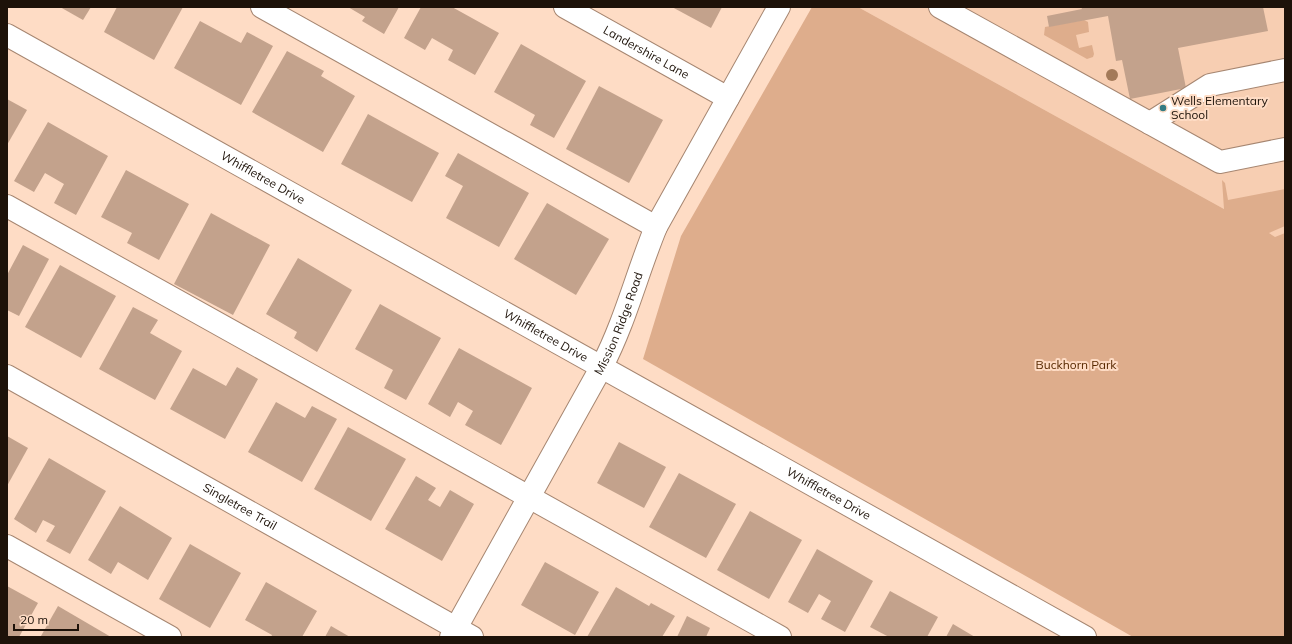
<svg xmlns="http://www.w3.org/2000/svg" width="1292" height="644" viewBox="0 0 1292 644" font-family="Mulish,sans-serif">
	<rect width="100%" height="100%" fill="#fedcc5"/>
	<path fill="#f7ceb2" d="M858,7H1285V243L1224,209Z"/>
	<g fill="#dead8c">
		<path d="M812,7H858L1224,209L1222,180L1225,183L1228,200L1285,189V226L1269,233L1275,237L1285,233V637H1133L643,359L681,236Z"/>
		<path d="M1084,20L1088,22L1089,32L1076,35L1079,48L1092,45L1094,54L1093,57L1087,59L1044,35L1045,27Z"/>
	</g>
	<g fill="#c3a28c">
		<path d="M60,7H91L83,20Z"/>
		<path d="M117,7H183L154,60L104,32Z"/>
		<path d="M348,7H399L384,34L362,21L365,17Z"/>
		<path d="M421,7H452L499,33L475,75L448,60L453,50L432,38L425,50L404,38Z"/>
		<path d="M672,7H722L711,28Z"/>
		<path d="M1081,7H1263L1268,31L1178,48L1186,88L1130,99L1122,60L1116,61L1108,16L1049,27L1047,16L1082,9Z"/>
		<path d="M200,21L241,43L247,32L273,46L241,105L174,68Z"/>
		<path d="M521,44L586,81L554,138L530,125L535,115L494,92Z"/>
		<path d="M287,51L324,71L321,76L355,96L323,152L252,112Z"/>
		<path d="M599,86L663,120L629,183L566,149Z"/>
		<path d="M7,99L27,110L7,145Z"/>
		<path d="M368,114L439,153L412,202L341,164Z"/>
		<path d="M48,122L108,156L76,215L54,203L64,184L45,173L34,192L14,181Z"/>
		<path d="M458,153L529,193L499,247L446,218L463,186L445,176Z"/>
		<path d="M126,170L189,204L159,260L127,243L132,233L101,217Z"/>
		<path d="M547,203L609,239L576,295L514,259Z"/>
		<path d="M211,213L270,245L233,315L174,284Z"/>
		<path d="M23,245L49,259L19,316L7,310V275Z"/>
		<path d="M298,258L352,290L317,352L294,338L297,332L266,314Z"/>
		<path d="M60,265L116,296L81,358L25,327Z"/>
		<path d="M380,304L441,338L406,400L384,388L393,370L355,349Z"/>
		<path d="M133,307L158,320L150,333L182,351L155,400L99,369Z"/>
		<path d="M459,348L532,388L501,445L465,425L473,411L458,402L450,417L428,404Z"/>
		<path d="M237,367L258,379L225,439L170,409L193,368L226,386Z"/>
		<path d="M276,402L305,418L312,406L337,419L302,482L248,452Z"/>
		<path d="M348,427L406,459L371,521L314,489Z"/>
		<path d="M7,436L28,448L7,486Z"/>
		<path d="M619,442L666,467L644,508L597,483Z"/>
		<path d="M49,458L106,491L70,554L46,541L55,526L43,520L36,533L14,519Z"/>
		<path d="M679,473L736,504L706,558L649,527Z"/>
		<path d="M416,476L436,488L428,500L440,507L450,490L474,504L442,561L385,529Z"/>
		<path d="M120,506L172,538L148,580L118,562L111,574L88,560Z"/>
		<path d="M750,511L802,540L769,599L717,570Z"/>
		<path d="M190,544L241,573L210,628L159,599Z"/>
		<path d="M817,549L873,581L845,632L821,619L831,601L819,594L808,613L788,602Z"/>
		<path d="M545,562L599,592L575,635L521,605Z"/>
		<path d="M266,582L317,611L302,637H271L272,635L245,620Z"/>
		<path d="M7,586L38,603L19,637H7Z"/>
		<path d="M616,587L649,606L651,603L675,616L662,637H587Z"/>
		<path d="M890,591L938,617L927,637H889L870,627Z"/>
		<path d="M58,606L111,637L41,636Z"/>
		<path d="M687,616L710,628L706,637H677Z"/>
		<path d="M953,624L975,637H946Z"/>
		<path d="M331,626L350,637H325Z"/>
	</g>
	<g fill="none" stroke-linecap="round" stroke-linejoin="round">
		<g stroke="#a68671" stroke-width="24">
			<g id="minor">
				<path d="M262,7L656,227"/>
				<path id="s1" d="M565,7L728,98"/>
				<path d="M940,7L1220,162L1285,149"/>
				<path id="s2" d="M7,35L1085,637"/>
				<path d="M1150,123L1210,85L1285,70"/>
				<path d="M7,206L780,637"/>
				<path id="s3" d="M7,376L472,637"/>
				<path d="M7,546L170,637"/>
				<path id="s4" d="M451,637L602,366C625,322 637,273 656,227L779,7"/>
			</g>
		</g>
		<use href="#minor" stroke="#fff" stroke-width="22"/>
	</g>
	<circle fill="#a37a59" cx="1112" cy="75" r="6"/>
	<circle fill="#337b83" stroke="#fedcc5" stroke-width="1.5" cx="1163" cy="108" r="4"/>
	<g text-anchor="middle" stroke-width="4" stroke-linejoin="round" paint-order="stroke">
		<g font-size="12" fill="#1d1209" stroke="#fedcc5">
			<text dy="4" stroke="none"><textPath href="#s1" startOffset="93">Landershire Lane</textPath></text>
			<text dy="4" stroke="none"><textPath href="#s2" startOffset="293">Whiffletree Drive</textPath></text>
			<text dy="4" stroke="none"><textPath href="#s4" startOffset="356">Mission Ridge Road</textPath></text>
			<text dy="4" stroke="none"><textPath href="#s2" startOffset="617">Whiffletree Drive</textPath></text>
			<text dy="4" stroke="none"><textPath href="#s2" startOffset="941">Whiffletree Drive</textPath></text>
			<text dy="4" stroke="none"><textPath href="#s3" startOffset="267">Singletree Trail</textPath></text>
		</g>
		<g font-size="12" fill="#1d1209" stroke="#fedcc5" text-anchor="start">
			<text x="1171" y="105">Wells Elementary<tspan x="1171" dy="14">School</tspan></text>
		</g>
		<g font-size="12" fill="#582900" stroke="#fedcc5">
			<text x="1076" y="369">Buckhorn Park</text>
		</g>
	</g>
	<rect width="1292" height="644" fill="none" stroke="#1d1209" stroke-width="16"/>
	<path d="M14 624v6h64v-6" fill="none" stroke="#1d1209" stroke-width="2"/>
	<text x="20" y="624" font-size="12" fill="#1d1209" stroke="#fedcc5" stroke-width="3" paint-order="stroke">20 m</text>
</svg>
